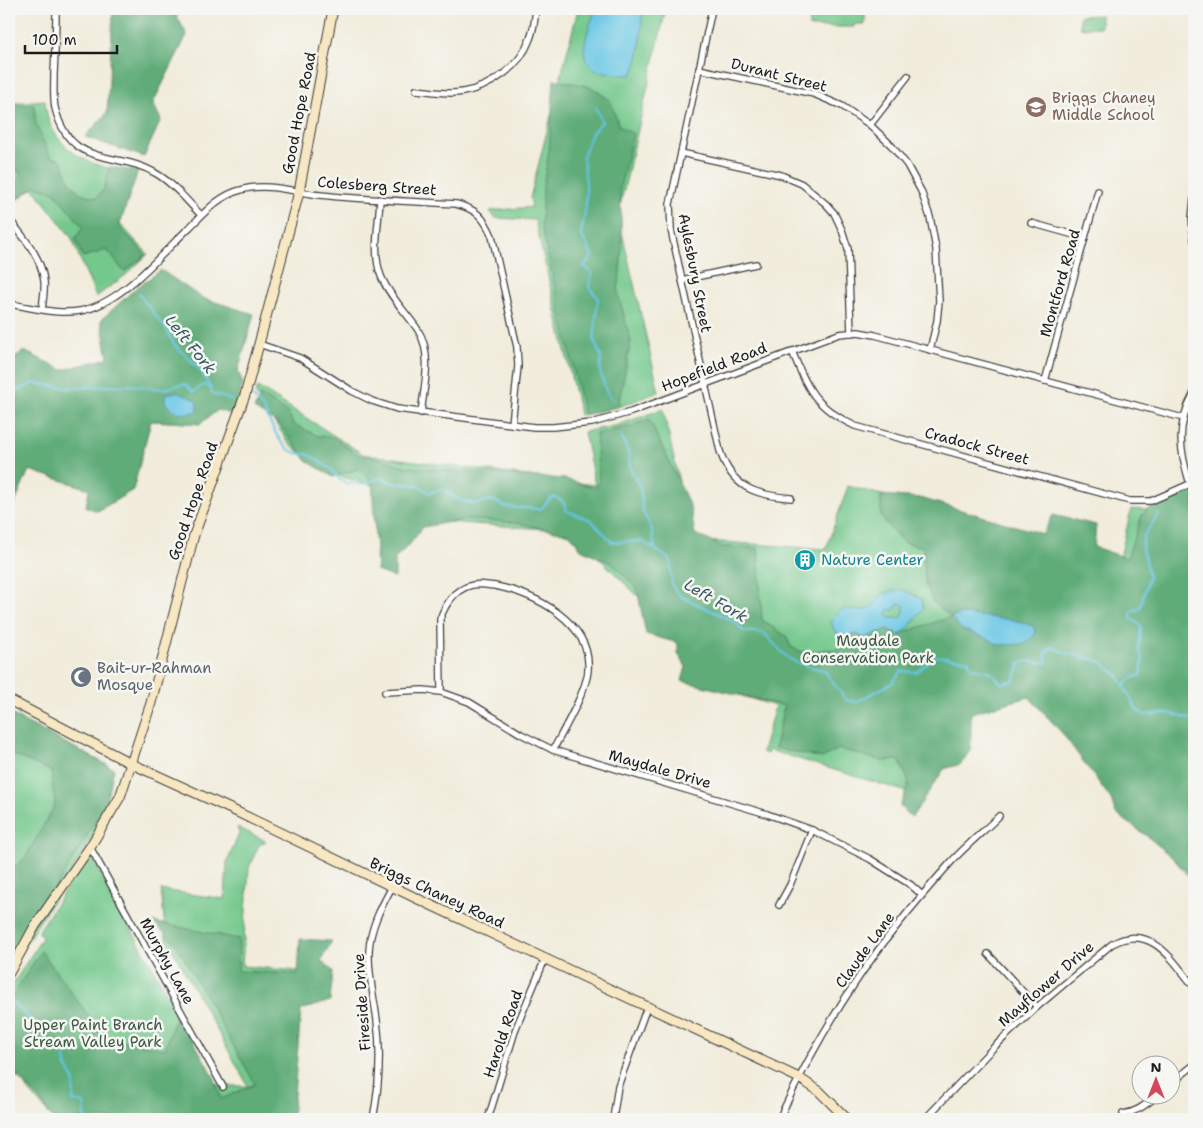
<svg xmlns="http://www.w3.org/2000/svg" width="1203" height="1128" viewBox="0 0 1203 1128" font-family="'Shantell Sans',sans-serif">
	<rect width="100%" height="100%" fill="#f6f6f2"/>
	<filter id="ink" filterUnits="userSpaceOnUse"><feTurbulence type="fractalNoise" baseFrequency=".02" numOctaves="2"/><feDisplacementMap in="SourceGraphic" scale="10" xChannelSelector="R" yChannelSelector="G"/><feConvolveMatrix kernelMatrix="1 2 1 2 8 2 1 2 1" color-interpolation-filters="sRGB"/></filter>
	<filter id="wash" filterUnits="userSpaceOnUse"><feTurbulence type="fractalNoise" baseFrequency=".0096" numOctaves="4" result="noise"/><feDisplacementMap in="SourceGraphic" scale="20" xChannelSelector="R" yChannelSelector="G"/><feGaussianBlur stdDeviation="1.12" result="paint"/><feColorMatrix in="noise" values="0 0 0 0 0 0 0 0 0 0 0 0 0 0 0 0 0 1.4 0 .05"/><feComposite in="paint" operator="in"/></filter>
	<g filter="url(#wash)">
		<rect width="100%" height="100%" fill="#f1ecdb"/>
		<g fill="#73c88c" stroke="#487254">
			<path d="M578,9H666L618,215L659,392L621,406L580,415L535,220L495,218L490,211L532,207L530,198Z"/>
			<path d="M809,9H865V24H854V27H809Z"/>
			<path d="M1101,15V27L1080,28V16Z"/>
			<path d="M9,97L11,103L45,100C47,139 76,161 112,169L120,224L148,254L127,274L96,297L71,237L33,188L10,205L9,203Z"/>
			<path d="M258,387L363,454L595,485L584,432L618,425L663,409L692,540L826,549L848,486L1120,558L1131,509L1150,510L1185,501L1194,487V883L1038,699L976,680L910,793L769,750L767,754L762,752L775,706L709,686L714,670L571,531L377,517L376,486L331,474L290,445L255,393Z"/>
			<path d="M9,714L108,765L110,779L90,813L104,820L9,970Z"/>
			<path d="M237,827L266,841L259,845L249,868L242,966L299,971L289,1119H53L22,1082L9,1070V990L42,938L39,932L40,929L89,852L218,1086H248L166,938L161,890L225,899L227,862L239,834Z"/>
		</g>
		<g fill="#5eac78" stroke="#3d644a">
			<path d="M111,9H173L187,35L153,103L161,120L144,157L85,137L107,113L113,13Z"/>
			<path d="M554,79L591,87L610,100L619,126L633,134L620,187L622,248L618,294L631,341L618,407L584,415L541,226L543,186L549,151Z"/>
			<path d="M9,88L14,105H34L36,124L50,156L61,160L70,182L80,193L96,198L104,189L109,167L138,171L119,227L146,255L124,272L107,250L83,257L75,239L83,227L54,192L35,186L9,205V196L22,173L9,168Z"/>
			<path d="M161,270L202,298L254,314L238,371L243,384L233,415L218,410L200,424L151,421L133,490L98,511L86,507L89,489L29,470L9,517V358L13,359L24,351L63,370L108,358L101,320L136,288Z"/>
			<path d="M261,395L289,414L293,424L318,436L333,437L358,455L374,457L407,467L565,479L595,488L599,483L596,434L632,426L649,419L690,506L695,534L723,547L758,548L762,620L786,636L791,647L802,652L838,649L842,636L857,634L864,638L888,629L901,635L908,631L951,617L934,603L925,584L923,547L903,542L881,517V495L920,498L1043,534L1053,515L1096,525L1094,547L1127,558L1142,515L1152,506L1194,489V876L1147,836L1115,813L1111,799L1063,734L1029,697L971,713V749L961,764L944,769L912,817L900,807L909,782L899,760L882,761L839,749L822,758L775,748L784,706L682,681L686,667L678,653V643L646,634L637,589L613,564L581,549L570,534L517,523L467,519L423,527L410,544L395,559V578L377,571L372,481L358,469L333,477L307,461L280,425L254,409Z"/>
			<path d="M9,713L114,769L105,806L9,965V872L25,858L55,805L51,771L9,753Z"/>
			<path d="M153,922L239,939L238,971L298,974L300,939L332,941L321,961L333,971L330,1001L301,1010L292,1119H53L40,1100L9,1066V1001L41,951L104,1037L165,1049L177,1012L215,1079L221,1099L255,1084L176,944Z"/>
		</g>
		<g fill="#66c6e5" stroke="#417180" fill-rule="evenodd">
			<path d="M596,9H643C640,31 643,54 632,75H621L594,70C591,66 588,63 586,60C580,48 591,21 596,9Z"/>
			<path d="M177,392L196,400L198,411C184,416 176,413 165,403V394Z"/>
			<path d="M903,590L922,599L923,609C915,618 910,629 900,635L888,629L864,638L857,634L842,636L835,631L831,623C843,597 852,617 870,608C876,605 878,597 883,594C888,591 897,591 903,590ZM899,603L904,605V612L901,618H890L887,614L889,610H894Z"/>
			<path d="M962,614L1014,620L1033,626L1036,633L1025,644L998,645L991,640L961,629L951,617Z"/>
		</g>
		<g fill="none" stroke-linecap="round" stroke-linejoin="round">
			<g stroke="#66c6e5" stroke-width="2">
				<path d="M596,108L602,122L592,133L583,156L586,186V206L581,234L592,256L584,266L592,273L589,287L598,298L594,341L601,356L600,371L606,391L613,400"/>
				<path d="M139,294L166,329L174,344L201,370L213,394L232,400"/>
				<path d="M9,395L34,383L67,388L131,385L162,389L185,384L193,392L203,385L211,387"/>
				<path d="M250,395C274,410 273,458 308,454L331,469L340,480L347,483L362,484L381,478L393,483L417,485L430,493L441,489L459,500L475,504L492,500L506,507L541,509L550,499L555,497L563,502L567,511L591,520L612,542L642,541L670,559L672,586L680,596L735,622L743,631L764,633C787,658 789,664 824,670L846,700L856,702L892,683L901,671L917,672L935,656L968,660L971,668L989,671L1001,683L1014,681L1020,663L1031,661L1046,663V653L1051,647L1066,653L1100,661L1118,676L1137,710L1144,715L1168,713L1194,720"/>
				<path d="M621,436L628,452L630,468L640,487L643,512L651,527L655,549"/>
				<path d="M1124,685L1132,678L1141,675L1143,660L1139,650L1141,626L1131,618V612L1140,608L1149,577L1142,548L1144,535L1159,514"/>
				<path d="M9,999L42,1030L49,1042L59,1049L65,1057L66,1066L74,1080L73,1101L84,1103L85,1118L88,1119"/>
			</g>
		</g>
	</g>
	<g filter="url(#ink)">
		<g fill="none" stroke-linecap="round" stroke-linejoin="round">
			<g stroke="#3c3b39" stroke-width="8">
				<g id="street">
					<path d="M56,9C56,30 55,52 54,74C54,84 53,97 55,108C71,171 117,149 157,174C174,184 187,201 201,215"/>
					<path d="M712,9L670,204L671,230L720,451C732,488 755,495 791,498"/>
					<path d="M699,69L814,94L842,106L870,125L891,145L907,165L921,191L930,217L936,249L939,301L937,321L930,350"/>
					<path d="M416,90C431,91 448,95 463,92C491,87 520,67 530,39C534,29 535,19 536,9"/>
					<path d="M870,125L908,76"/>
					<path d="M681,153L781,175L802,184L826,204L834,213L842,230L848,249L851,333"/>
					<path d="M380,199C379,223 372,253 381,276C389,296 406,312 418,330C433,354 424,387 421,413"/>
					<path d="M1194,199L1192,217L1194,240"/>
					<path d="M9,219C24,238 41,256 44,281C45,290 43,300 42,309"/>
					<path d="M1031,223L1085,238"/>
					<path d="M682,280L756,264"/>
					<path d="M9,304C31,307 57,315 80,311C121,304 160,255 190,227C205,212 220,195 241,190C266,182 295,192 320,195C365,200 411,201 456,204C476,209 484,217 492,236L517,347L518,366L512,424"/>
					<path d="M259,344L300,358L352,391L372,401L397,409L534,427H553L592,423L631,412L839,334L858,332L875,335L1183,418"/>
					<path d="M792,351C808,390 815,407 855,426L1130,501H1151L1190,484C1179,449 1176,426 1194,393"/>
					<path d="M1045,381L1098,191"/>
					<path d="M385,692L423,690L441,692L469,702L521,734L553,750L767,814L812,830L870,859L911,885L922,895"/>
					<path d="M441,692L440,619C445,605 454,591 469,586C477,583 486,585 495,586C535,593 592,623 588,670C587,690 563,731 553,750"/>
					<path d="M90,847L223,1087"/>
					<path d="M779,905L790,885L812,830"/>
					<path d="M988,954L1037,1007"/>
					<path d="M1170,1084L1194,1065"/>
					<path d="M1123,1114C1138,1112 1146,1104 1157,1096"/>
					<path d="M373,1119C379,1088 381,1052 377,1020C374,997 368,974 369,951C370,928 381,907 392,887"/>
					<path d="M488,1119L516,1028L545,959"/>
					<path d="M613,1119L618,1086L647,1007"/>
					<path d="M779,1119C801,1072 826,1026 855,983C883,940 918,899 952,861C967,845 984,831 999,816"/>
					<path d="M925,1119L993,1048L1037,1007L1112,944C1151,922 1173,961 1194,987"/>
				</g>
			</g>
			<g stroke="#3c3b39" stroke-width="11">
				<g id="secondary">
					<path d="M9,700L130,763L235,811L418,899L799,1078L819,1091L847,1119"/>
					<path d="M9,973L35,926L90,847L120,797L151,703L194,535L245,395L259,344L299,192L333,9"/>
				</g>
			</g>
			<use href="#street" stroke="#fff" stroke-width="5.5"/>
			<use href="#secondary" stroke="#f7e8c3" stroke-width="9"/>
		</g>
	</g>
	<defs>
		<g id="school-disc" transform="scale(1.125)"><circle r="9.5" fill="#8d6e63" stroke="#f6f6f2"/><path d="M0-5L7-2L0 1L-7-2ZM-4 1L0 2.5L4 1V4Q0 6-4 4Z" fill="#fff"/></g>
		<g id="building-disc" transform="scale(1.125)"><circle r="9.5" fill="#0f9aa8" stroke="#f6f6f2"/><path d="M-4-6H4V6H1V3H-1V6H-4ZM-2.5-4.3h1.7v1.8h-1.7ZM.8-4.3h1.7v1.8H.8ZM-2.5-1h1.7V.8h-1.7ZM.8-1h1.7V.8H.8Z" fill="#fff"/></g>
		<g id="mosque-disc" transform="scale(1.125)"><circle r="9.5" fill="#6b7280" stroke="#f6f6f2"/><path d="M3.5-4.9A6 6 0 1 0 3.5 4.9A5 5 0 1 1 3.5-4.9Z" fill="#fff"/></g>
	</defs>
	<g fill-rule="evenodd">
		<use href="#school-disc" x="1036" y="107"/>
		<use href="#building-disc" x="805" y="560"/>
		<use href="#mosque-disc" x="81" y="677"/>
	</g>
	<g text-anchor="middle" stroke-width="5" stroke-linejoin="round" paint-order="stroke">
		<g font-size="15" fill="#1c1c1c" stroke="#f6f6f2">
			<text transform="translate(779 75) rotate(14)" y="5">Durant Street</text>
			<text transform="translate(299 113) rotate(-79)" y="5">Good Hope Road</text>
			<text transform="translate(377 186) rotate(4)" y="5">Colesberg Street</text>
			<text transform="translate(695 273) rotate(79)" y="5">Aylesbury Street</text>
			<text transform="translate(1060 283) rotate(-74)" y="5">Montford Road</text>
			<text transform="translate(714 367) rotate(-21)" y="5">Hopefield Road</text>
			<text transform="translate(977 446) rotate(15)" y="5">Cradock Street</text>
			<text transform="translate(193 501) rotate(-71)" y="5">Good Hope Road</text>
			<text transform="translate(660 769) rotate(16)" y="5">Maydale Drive</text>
			<text transform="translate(437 893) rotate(25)" y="5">Briggs Chaney Road</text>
			<text transform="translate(865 950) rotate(-54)" y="5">Claude Lane</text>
			<text transform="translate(167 961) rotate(61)" y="5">Murphy Lane</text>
			<text transform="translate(1046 984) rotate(-41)" y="5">Mayflower Drive</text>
			<text transform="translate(362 1002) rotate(-94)" y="5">Fireside Drive</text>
			<text transform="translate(503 1034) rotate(-71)" y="5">Harold Road</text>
		</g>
		<g font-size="15" fill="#785e54" stroke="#f6f6f2" text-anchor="start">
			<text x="1052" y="103">Briggs Chaney<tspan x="1052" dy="17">Middle School</tspan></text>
		</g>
		<g font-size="15" fill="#0d838f" stroke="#f6f6f2" text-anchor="start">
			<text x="821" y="565">Nature Center</text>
		</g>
		<g font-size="15" fill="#3a5843" stroke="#f6f6f2">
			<text x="868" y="646">Maydale<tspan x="868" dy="17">Conservation Park</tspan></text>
			<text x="93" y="1030">Upper Paint Branch<tspan x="93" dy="17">Stream Valley Park</tspan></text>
		</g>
		<g font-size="15" fill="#5b616d" stroke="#f6f6f2" text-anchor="start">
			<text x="97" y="673">Bait-ur-Rahman<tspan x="97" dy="17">Mosque</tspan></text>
		</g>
		<g font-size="16" font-style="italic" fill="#365862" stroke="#f6f6f2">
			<text transform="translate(191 344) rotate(51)" y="6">Left Fork</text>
			<text transform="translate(716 600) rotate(30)" y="6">Left Fork</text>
		</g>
	</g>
	<rect width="1203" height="1128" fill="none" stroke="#f6f6f2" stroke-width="30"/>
	<g transform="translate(1156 1080)"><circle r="24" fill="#f6f6f2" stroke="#9f9f9c"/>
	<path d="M0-4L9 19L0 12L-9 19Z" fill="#d1495b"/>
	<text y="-8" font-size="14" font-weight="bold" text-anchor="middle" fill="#1c1c1c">N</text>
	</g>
	<path d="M25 45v8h92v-8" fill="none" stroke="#1c1c1c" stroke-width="2.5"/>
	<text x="32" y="45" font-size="15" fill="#1c1c1c" stroke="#f6f6f2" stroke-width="4" paint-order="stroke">100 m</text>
</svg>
